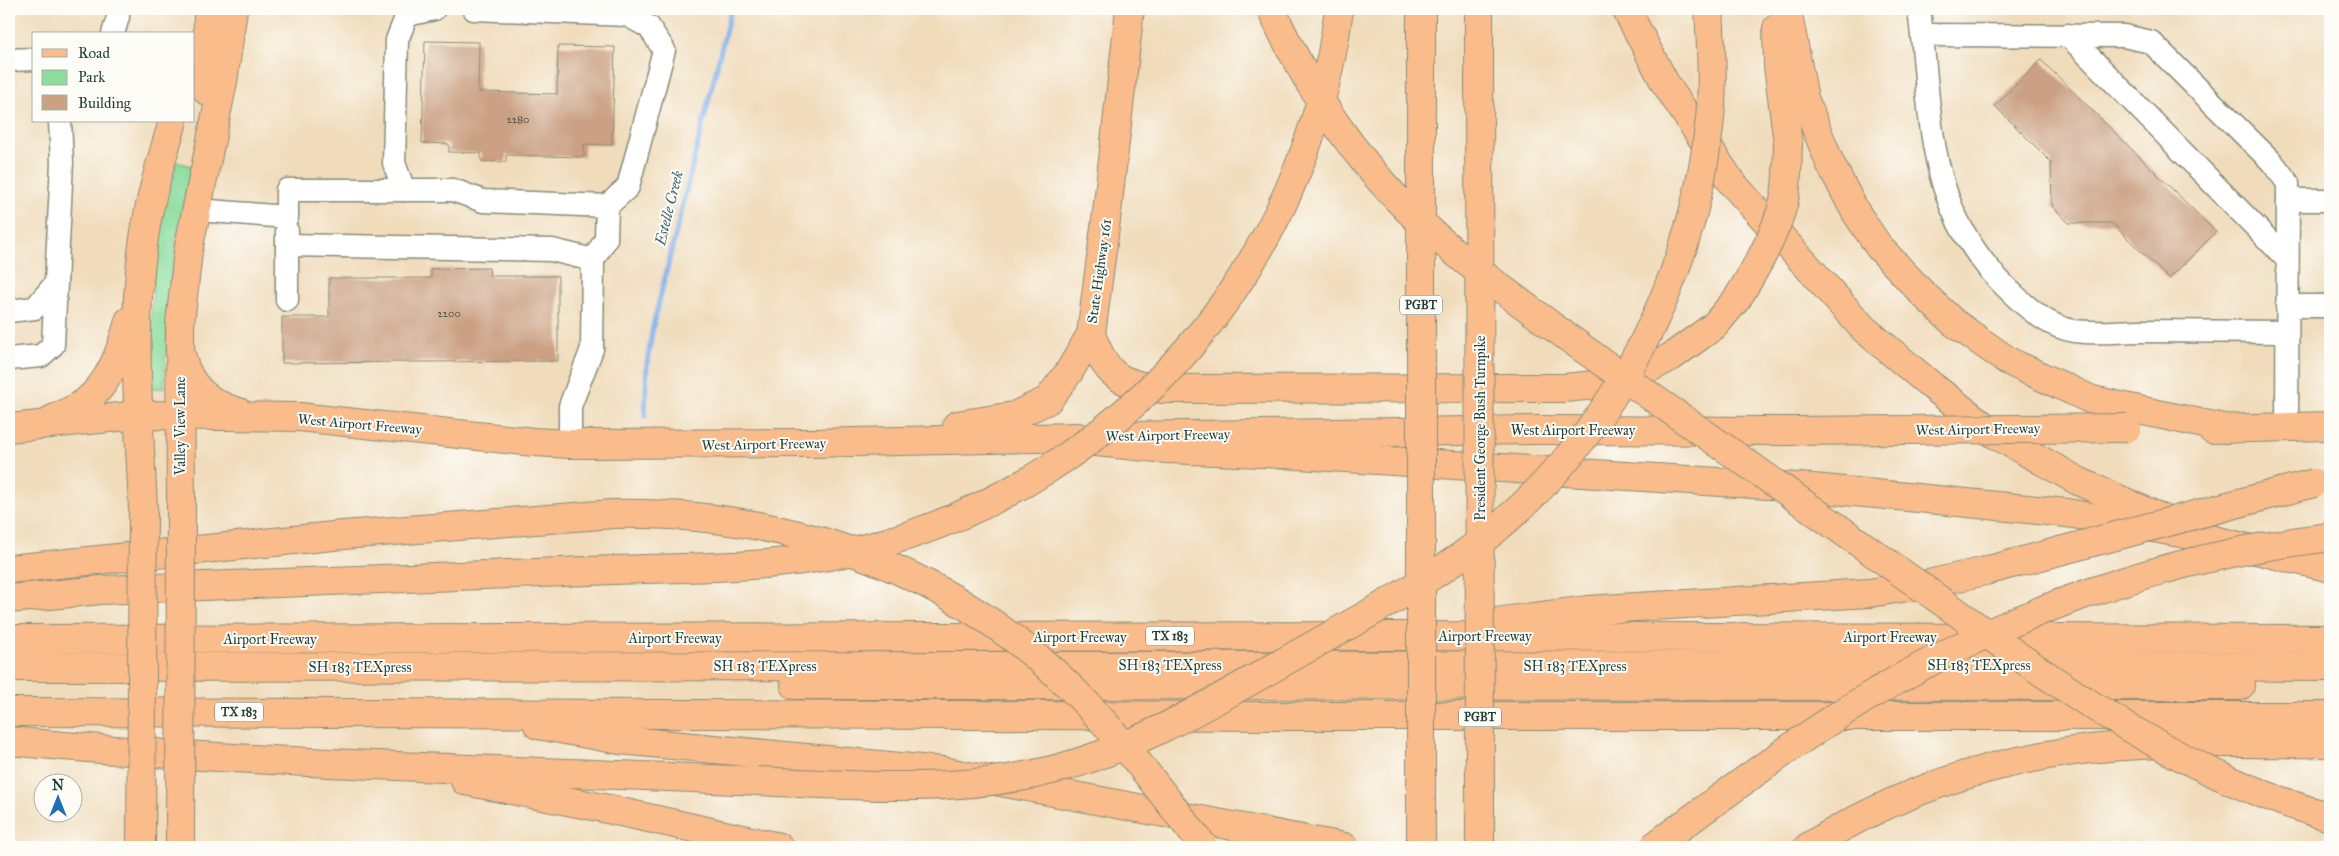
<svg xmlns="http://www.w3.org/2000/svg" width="2339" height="856" viewBox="0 0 2339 856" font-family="'IM FELL Great Primer',serif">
	<rect width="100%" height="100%" fill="#fdfcf7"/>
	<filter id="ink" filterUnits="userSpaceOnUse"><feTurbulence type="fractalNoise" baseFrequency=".02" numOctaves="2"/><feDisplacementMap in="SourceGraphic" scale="10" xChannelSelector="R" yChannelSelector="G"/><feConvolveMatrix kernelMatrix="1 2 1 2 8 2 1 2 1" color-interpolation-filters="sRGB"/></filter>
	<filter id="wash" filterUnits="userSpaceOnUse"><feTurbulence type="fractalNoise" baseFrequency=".0096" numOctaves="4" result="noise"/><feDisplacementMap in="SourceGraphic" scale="20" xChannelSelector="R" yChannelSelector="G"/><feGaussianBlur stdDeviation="1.12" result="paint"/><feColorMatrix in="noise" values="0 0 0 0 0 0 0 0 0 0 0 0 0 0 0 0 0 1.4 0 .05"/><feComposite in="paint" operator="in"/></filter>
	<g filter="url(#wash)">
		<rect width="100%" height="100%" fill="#f0dcbb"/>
		<path fill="#8bdd9e" stroke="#558d69" d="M172,161L192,166L178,229L169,298L164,388H148L155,243Z"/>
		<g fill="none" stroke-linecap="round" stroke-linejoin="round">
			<path stroke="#80b0eb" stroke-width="5" d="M645,416L647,364L653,326L731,9"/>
		</g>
		<g id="blocks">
			<g fill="#cba083">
				<path d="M425,41L479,42L478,92L557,94L558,46L615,47L612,145L584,144V157L506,155V162L481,161V153L449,152V144L422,143Z"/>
				<path d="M2041,60L2216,232L2169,279L2112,223H2069L2052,206L2051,162L1995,106Z"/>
				<path d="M489,268L490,276H558V361L282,363V317H329V278H431V269Z"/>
			</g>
		</g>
	</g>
	<g filter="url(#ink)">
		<use href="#blocks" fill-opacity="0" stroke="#888c78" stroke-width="1"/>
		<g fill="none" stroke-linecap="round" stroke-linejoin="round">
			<g stroke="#888c78" stroke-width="25">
				<g id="minor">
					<path d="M474,9L627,15L649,27L664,50L628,187L607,206"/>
					<path d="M1919,9C1933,120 1923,212 2014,295C2031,311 2051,328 2075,331C2096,334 2119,331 2139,331C2189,331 2238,332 2287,332"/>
					<path d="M113,34L118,17V9"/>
					<path d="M1923,35L2124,36L2151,42L2272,162L2288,183L2287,427"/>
					<path d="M2068,35L2287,259"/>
					<path d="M9,60L34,59"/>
					<path d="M404,190L394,163L397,40L407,15L434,9"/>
					<path d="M2288,200H2330"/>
					<path d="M197,210L287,217V190H453L483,201L607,206L606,239L593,260L592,349L570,406V444"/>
					<path d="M287,231V300"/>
					<path d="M287,245L552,250L593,260"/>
					<path d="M2287,306H2330"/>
					<path d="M9,311L35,308L56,283L62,163L60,121"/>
					<path d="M9,359L41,356L53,345L56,283"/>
				</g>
			</g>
			<g stroke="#888c78" stroke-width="30">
				<g id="major">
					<path d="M1787,9L1804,98L1830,163L1855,211L1879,247L1921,292L1953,322L2008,361L2092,400L2228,429"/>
					<path d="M1777,28L1778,66L1788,143"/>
					<path d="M207,91L208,9"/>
					<path d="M1091,334C1107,377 1118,383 1162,389L1564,388L1595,385L1640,373L1671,357L1714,326L1737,299"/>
					<path d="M182,357C188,387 211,405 239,412"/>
					<path d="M53,419C64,414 76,409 85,402C110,383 121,351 129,321"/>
					<path d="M957,425L1014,416L1048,400L1069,372L1091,334L1107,212L1130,9"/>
					<path d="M9,428L139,415L299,417L534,442L570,444L811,443L1078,437"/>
					<path d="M2211,429L2330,426"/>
					<path d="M1118,436L1538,430L1792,431"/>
					<path d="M181,507L180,324L188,251L223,82L233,9"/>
					<path d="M143,509C139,417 130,323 145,232C151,194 162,158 173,121"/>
				</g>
			</g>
			<g stroke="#888c78" stroke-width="30">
				<g id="highway">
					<path d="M1626,9L1665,83L1732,183L1864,329L1932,386L1996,435L2078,481L2161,518"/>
					<path d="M1054,438L1168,449L1283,454L1813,488L1918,498L2067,513L2126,523L2202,537L2330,568"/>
					<path d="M9,569L343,535"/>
					<path d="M9,599L101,590L614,570"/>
					<path d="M1495,622L1587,610L1869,593L1928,584L1985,571"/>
					<path d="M9,639L1389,636L2330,639"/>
					<path d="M9,667L1880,665L2330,667"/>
					<path d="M795,685L2240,686"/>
					<path d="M9,712L1304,716H2330"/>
					<path d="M538,725L620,740L942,771L1344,847"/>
					<path d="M9,741C257,765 508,769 757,781"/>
					<path d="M465,781L603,808L779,847"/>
					<path d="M1808,847C1900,790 2002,756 2110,747C2182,741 2258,744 2330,743"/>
				</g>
			</g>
			<use href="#minor" stroke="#fff" stroke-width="22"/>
			<use href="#major" stroke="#fabc8b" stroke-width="28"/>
			<use href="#highway" stroke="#fabc8b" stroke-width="28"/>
			<g stroke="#888c78" stroke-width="30" stroke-linecap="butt">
				<g id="major-bridge">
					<path d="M1737,299C1756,268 1775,236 1784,201C1788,183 1787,162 1788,143"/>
					<path d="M1792,431L2127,428"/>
					<path d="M180,843L181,507"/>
					<path d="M141,847L143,509"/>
				</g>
			</g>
			<g stroke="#888c78" stroke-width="30" stroke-linecap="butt">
				<g id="highway-bridge">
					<path d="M1271,9C1305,83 1349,152 1408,210C1445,247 1487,278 1529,309C1605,366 1684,419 1762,474C1825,518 1888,563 1951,608C2070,694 2187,776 2330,817"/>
					<path d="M1421,9V847"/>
					<path d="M1479,9L1480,847"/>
					<path d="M343,535L613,514C776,511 931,561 1054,672C1111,723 1157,787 1204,847"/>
					<path d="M614,570C701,567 792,569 877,545C1126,475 1307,266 1339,9"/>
					<path d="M1985,571L2314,483"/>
					<path d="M757,781C850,785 943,793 1035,774C1129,754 1211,703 1294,656C1362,617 1435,580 1495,530C1614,431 1691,281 1709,127C1714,88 1711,48 1709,9"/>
					<path d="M1653,847C1706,808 1759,769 1813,732C1968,627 2144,559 2330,537"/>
				</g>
			</g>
			<use href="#major-bridge" stroke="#fabc8b" stroke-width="28"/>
			<use href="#highway-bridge" stroke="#fabc8b" stroke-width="28"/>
		</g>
	</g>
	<g text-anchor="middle" stroke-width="4" stroke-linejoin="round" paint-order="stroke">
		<g font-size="11" fill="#4a5648">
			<text x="518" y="123">2280</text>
			<text x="449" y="317">2200</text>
		</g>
		<g fill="#fdfcf7" stroke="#62766e" stroke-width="1">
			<rect x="1400" y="295.5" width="42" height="19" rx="4"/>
			<rect x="1146" y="626.5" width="48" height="19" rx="4"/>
			<rect x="215" y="702.5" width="48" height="19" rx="4"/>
			<rect x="1459" y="707.5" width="42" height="19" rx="4"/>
		</g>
		<g font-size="12" font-weight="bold" fill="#1f3d34">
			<text x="1421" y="309">PGBT</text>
			<text x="1170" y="640">TX 183</text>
			<text x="239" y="716">TX 183</text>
			<text x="1480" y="721">PGBT</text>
		</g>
		<g font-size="14" fill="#1f3d34" stroke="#fdfcf7">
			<text transform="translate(1099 271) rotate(-82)" y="5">State Highway 161</text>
			<text transform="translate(360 424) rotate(5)" y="5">West Airport Freeway</text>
			<text transform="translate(180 426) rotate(-90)" y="5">Valley View Lane</text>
			<text transform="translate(1480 428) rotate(-90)" y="5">President George Bush Turnpike</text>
			<text transform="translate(1978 429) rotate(-1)" y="5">West Airport Freeway</text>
			<text x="1573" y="435">West Airport Freeway</text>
			<text transform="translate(1168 435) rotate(-1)" y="5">West Airport Freeway</text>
			<text transform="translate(764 444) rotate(-1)" y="5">West Airport Freeway</text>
			<text x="1485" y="641">Airport Freeway</text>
			<text x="1080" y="642">Airport Freeway</text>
			<text x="1890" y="642">Airport Freeway</text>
			<text x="675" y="643">Airport Freeway</text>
			<text x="270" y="644">Airport Freeway</text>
			<text x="1170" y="670">SH 183 TEXpress</text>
			<text x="1979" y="670">SH 183 TEXpress</text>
			<text x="765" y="671">SH 183 TEXpress</text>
			<text x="1575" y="671">SH 183 TEXpress</text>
			<text x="360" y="672">SH 183 TEXpress</text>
		</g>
		<g font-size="15" font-style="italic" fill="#3c606b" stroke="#fdfcf7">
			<text transform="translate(669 208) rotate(-76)" y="5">Estelle Creek</text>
		</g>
	</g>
	<rect width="2339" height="856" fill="none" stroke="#fdfcf7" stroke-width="30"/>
	<rect x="32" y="32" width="162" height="90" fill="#fdfcf7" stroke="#a4b0a9"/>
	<rect x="42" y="49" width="25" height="8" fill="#fabc8b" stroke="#a4b0a9"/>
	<text x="78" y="58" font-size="15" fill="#1f3d34">Road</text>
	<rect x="42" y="70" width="25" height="15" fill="#8bdd9e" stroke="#a4b0a9"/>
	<text x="78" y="82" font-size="15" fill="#1f3d34">Park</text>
	<rect x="42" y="95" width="25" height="15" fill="#cba083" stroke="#a4b0a9"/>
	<text x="78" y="108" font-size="15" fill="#1f3d34">Building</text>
	<g transform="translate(58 798)"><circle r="24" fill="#fdfcf7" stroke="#a4b0a9"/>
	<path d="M0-4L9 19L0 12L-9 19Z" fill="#1f6fb2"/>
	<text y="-8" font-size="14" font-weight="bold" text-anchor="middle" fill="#1f3d34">N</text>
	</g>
</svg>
